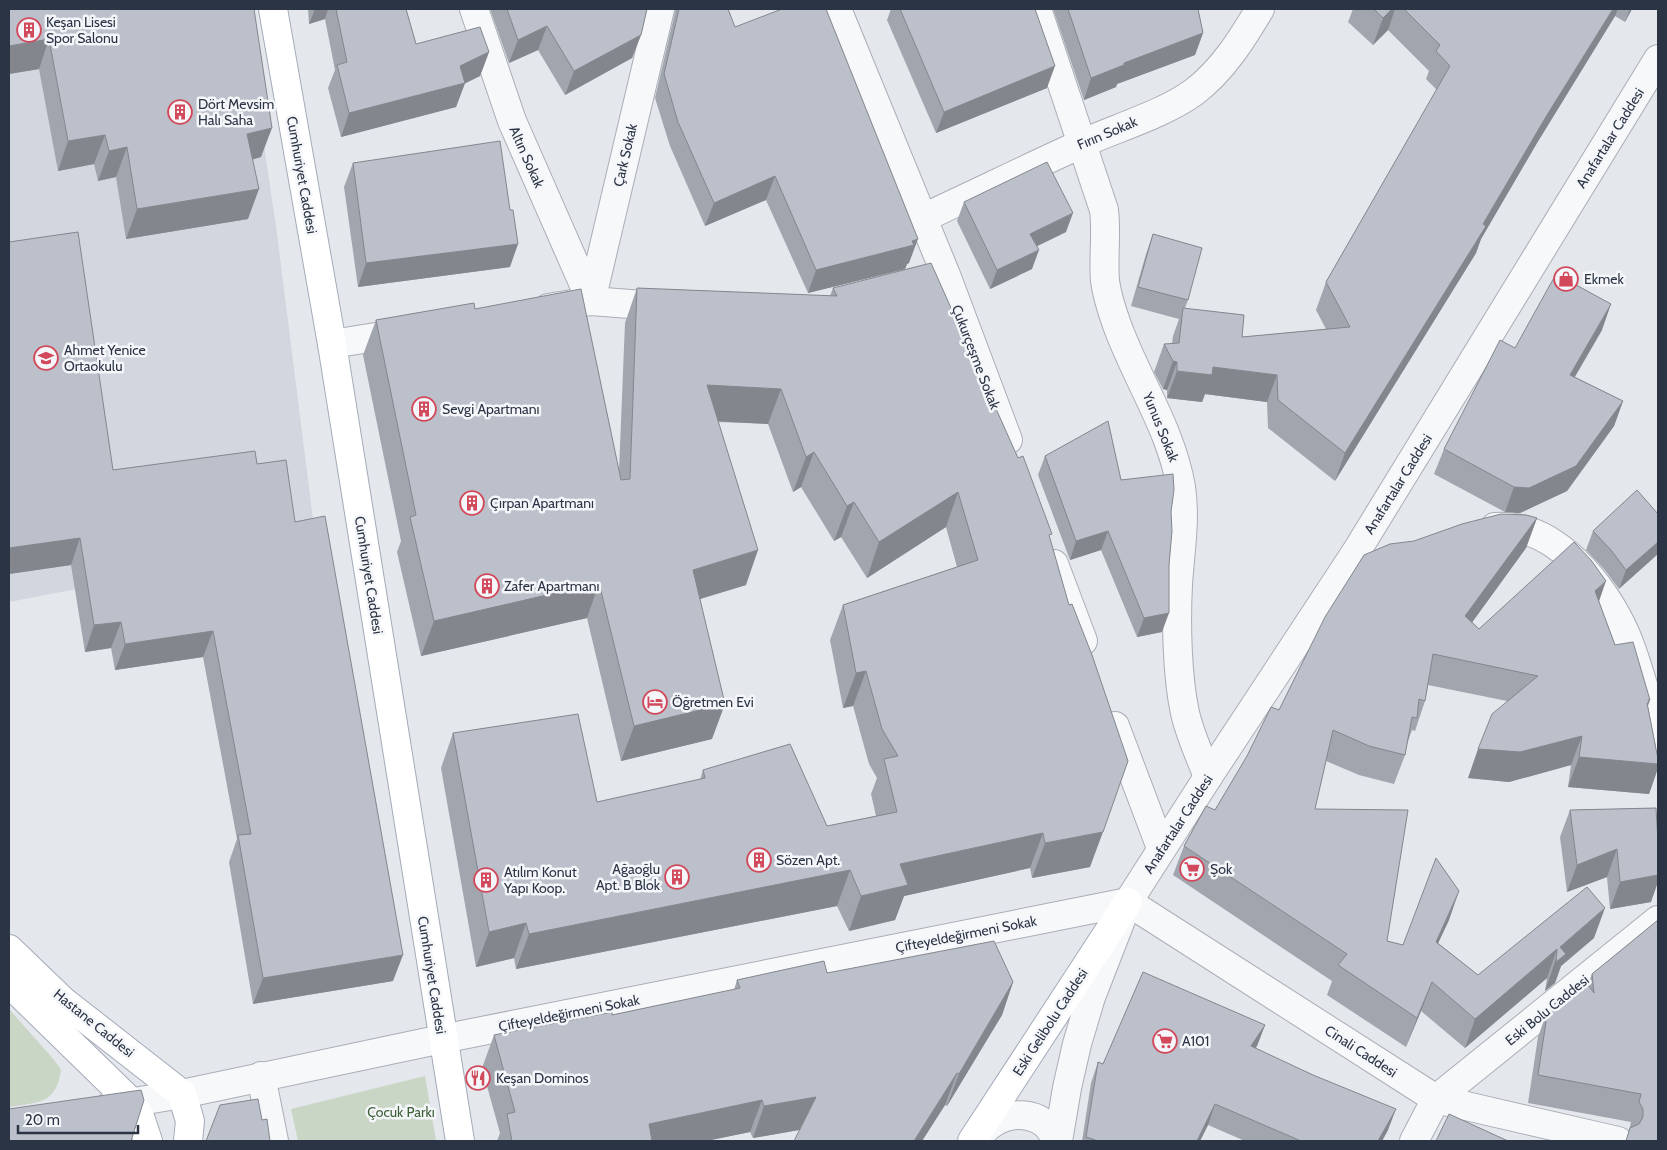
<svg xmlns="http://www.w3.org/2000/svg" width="1667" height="1150" viewBox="0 0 1667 1150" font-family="Cabin,sans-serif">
	<rect width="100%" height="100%" fill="#e4e7ec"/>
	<path fill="#d2d6de" d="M9,9H244L277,234L316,543L9,602Z"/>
	<g fill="#c9d6c5">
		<path d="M9,1009L55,1061L61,1070C56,1105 38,1102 9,1107Z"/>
		<path d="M425,1076L436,1141H298L291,1109Z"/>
	</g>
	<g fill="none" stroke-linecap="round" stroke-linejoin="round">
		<g stroke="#a9aeb7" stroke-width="30">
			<g id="minor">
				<path d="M474,9L512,121L591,301"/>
				<path d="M837,9L946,275L1008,440"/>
				<path d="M1037,9L1104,210C1107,233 1103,257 1105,281C1107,296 1112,311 1117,325C1137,380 1171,429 1181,487C1186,520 1180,552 1178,585C1176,622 1177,676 1185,713C1190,735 1200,756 1208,777"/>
				<path d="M923,218C975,194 1028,168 1081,144C1116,128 1164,114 1194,92C1223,70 1242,39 1260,9"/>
				<path d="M591,301L660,9"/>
				<path d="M548,308L591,301L669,307"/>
				<path d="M332,344L407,332"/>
				<path d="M1495,527C1554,522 1605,586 1626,635C1640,668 1648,704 1658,738"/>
				<path d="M1054,564L1083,641"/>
				<path d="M1115,726L1161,848"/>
				<path d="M1128,902L1436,1099L1618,1141"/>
				<path d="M261,1076L274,1141"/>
				<path d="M110,1106L182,1094L442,1039L1128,902"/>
				<path d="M976,1140C981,1134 986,1127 993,1123C1014,1109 1049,1113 1055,1141"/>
				<path d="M1058,1141L1067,1088L1077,1044L1091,997L1128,902L1208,777L1356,552L1658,59"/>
				<path d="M1414,1141L1436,1099L1658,920"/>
			</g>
		</g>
		<g stroke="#a3abb8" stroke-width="30">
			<g id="major">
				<path d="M273,9L332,344L460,1141"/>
				<path d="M9,949L63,1001L182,1094L190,1121L188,1141"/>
				<path d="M9,983L131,1102L140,1117L148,1141"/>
				<path d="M972,1141L1128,902"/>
			</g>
		</g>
		<use href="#minor" stroke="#f7f8fa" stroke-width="28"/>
		<use href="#major" stroke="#fff" stroke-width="28"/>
	</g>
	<g fill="#a1a5ae">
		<path d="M9,9L261,157L253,159L248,219L126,239L116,177L98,181L94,164L58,171L39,69L9,74Z"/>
		<path d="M308,9H406L416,44L489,52L480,76L465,83L456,107L341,137L328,88L335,70L325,19L309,24Z"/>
		<path d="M490,9H647L641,35L632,58L565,95L538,50L509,63Z"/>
		<path d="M675,9H728L735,27L909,263L907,264L905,269L808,293L766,200L705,226L670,146L655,98L675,12Z"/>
		<path d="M891,9H1035L1047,88L936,133L887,20Z"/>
		<path d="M1053,9H1198L1203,33L1195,55L1117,84L1116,87L1084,100Z"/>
		<path d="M1353,9H1632L1625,22L1615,16L1537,143L1481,239L1476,253L1335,481L1268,428L1267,402L1205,394L1202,402L1167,398V390L1163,389L1154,372L1164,344H1172L1173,336L1179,319L1131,306L1146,254L1153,234L1188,300L1185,308L1242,337L1326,329L1316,310L1326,282L1437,90L1426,79L1429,71L1388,30L1373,45L1348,22Z"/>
		<path d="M353,163L510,210V267L358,287L344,187Z"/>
		<path d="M964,202L1066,232L1037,246L1032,269L990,289L957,221Z"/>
		<path d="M9,242L113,470L257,464L295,522L393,981L253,1004L229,862L237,839L203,657L115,670L111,648L85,652L71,565L9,574Z"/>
		<path d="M637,288L830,296L833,288L1050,540L1090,867L1032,878L1030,868L904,896L895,920L849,931L837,906L516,969L514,958L476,967L441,768L453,733L597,802L700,780L703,770L827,826L876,816L871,794L877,778L869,764L853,706L843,708L830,640L843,605L957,567L946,527L867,578L841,537L834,541L801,487L793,492L768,424L718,422L746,585L700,599L712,739L621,761L587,618L421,656L397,552L401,541L363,355L376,320L475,309L619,471L625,323Z"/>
		<path d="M1602,330L1575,377L1623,401L1614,426L1567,491L1520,513L1505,512L1434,474L1444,449Z"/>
		<path d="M1045,456L1171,512L1162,632L1137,637L1101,550L1070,560L1038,475Z"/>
		<path d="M1658,514L1619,589L1604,569L1586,550L1593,531Z"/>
		<path d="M1537,518L1526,548L1472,622L1479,629L1599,602L1615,645L1650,700L1648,706L1658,759V768L1649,794L1568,787L1571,765L1509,782L1468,778L1507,701L1428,685L1425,701L1415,731L1412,730L1407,744L1405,755L1394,784L1359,775L1326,761L1315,809L1387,941L1403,945L1449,920L1438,943L1478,975L1594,938L1561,966L1555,983L1545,991L1547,978L1465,1048L1421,1011L1406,1047L1327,995L1332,981L1173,875L1184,846L1215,810L1279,710L1414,541Z"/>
		<path d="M1656,808L1651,902L1610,909L1607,877L1567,892L1560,837L1570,810Z"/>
		<path d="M1658,920V1141H1626L1629,1131V1130L1631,1122L1528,1103L1538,1037L1548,1009L1588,984L1592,974Z"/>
		<path d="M827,973L1013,982L1002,1015L947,1106L945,1105L922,1141H794L800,1130L753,1138L750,1132L706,1141H497L500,1133L482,1068L494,1035L612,1015L734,990L737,980Z"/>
		<path d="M1265,1025L1256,1048L1388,1130L1382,1141H1245L1208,1125L1200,1141H1082L1091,1083L1098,1062L1103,1064Z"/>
	</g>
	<g fill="#83868d">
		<path d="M315,9H328L325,19L309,24Z"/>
		<path d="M1392,9H1395L1388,30L1373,45L1383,18Z"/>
		<path d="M1613,9H1618L1615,16L1537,143L1481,239L1476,253L1335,481L1345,453L1483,224L1547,115Z"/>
		<path d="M1630,9H1632L1625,22Z"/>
		<path d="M547,26L538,50L509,63L518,40Z"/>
		<path d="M1203,33L1195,55L1117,84L1116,87L1084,100L1091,78L1124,63Z"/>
		<path d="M641,35L632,58L565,95L574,71Z"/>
		<path d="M49,39L39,69L9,74V46Z"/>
		<path d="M489,52L480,76L464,84L465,83L456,107L341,137L349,113Z"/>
		<path d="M1055,66L1047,88L936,133L944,112Z"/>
		<path d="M272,128L261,157L237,164L247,134Z"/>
		<path d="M105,135L94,164L58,171L68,141Z"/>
		<path d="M127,147L116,177L98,181L109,151Z"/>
		<path d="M775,176L766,200L705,226L714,203Z"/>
		<path d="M259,189L248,219L126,239L137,209Z"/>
		<path d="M1073,213L1066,232L1023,253L1030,234Z"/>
		<path d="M918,239L909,263L907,264L905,269L808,293L816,270Z"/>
		<path d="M518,244L510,267L358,287L366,263Z"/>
		<path d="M1039,250L1032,269L990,289L997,270Z"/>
		<path d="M1611,304L1602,330L1561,400L1570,375Z"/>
		<path d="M1173,361L1177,362L1167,390L1163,389Z"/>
		<path d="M1213,367L1277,375L1267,402L1205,394L1202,402L1167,398L1177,371Z"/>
		<path d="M707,385L781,389L768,424L694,420Z"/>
		<path d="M1623,401L1614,426L1567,491L1520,513L1505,512L1514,487Z"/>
		<path d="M814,452L801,487L793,492L806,457Z"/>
		<path d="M958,492L946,527L867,578L879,542Z"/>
		<path d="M854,502L841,537L834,541L847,506Z"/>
		<path d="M1537,518L1526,548L1455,646L1465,616Z"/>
		<path d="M1108,531L1101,550L1070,560L1076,541Z"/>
		<path d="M80,538L71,565L9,574V548Z"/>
		<path d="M1658,542V554L1619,589L1626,570Z"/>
		<path d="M758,550L746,585L680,605L693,570Z"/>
		<path d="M1606,581L1596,610L1595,591Z"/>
		<path d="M599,583L587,618L421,656L434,621Z"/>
		<path d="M1169,613L1162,632L1137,637L1144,618Z"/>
		<path d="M121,622L111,648L85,652L94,625Z"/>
		<path d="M213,631L203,657L115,670L125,644Z"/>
		<path d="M866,671L853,706L843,708L856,673Z"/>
		<path d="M725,704L712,739L621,761L634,726Z"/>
		<path d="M1582,736L1571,765L1509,782L1468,778L1478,749Z"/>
		<path d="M1579,757L1658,764V768L1649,794L1568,787Z"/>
		<path d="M1103,832L1090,867L1032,878L1045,843Z"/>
		<path d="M1043,833L1030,868L904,896L895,920L849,931L861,896L900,864Z"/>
		<path d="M1617,849L1607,877L1567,892L1577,865Z"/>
		<path d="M850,870L837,906L516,969L529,934Z"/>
		<path d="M1658,875V882L1651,902L1610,909L1620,882Z"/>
		<path d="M1459,891L1449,920L1425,971L1436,942Z"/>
		<path d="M1605,908L1594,938L1561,966L1555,983L1545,991L1560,947Z"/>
		<path d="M526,923L514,958L476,967L489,932Z"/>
		<path d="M1557,949L1547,978L1465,1048L1475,1019Z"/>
		<path d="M403,955L393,981L253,1004L263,978Z"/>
		<path d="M1013,982L1002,1015L947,1106L959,1074Z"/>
		<path d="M1432,982L1421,1011L1406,1047L1417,1018Z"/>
		<path d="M1265,1025L1257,1046L1243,1066L1251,1046Z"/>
		<path d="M957,1073L945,1105L922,1141H914Z"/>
		<path d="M816,1097L804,1129L753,1138L764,1106Z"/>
		<path d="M762,1100L750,1132L706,1141H643L649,1124Z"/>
		<path d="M1215,1104L1208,1125L1200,1141H1197Z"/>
		<path d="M1396,1109L1388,1130L1382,1141H1378Z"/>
	</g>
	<g fill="#bbc0ca" stroke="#83868d">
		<path d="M9,9H254L272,128L247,134L259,189L137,209L127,147L109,151L105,135L68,141L49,39L9,46Z"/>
		<path d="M336,9H406L416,44L480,27L489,52L460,66L465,83L349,113L337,65L347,62Z"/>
		<path d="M507,9H647L641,35L574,71L547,26L518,40Z"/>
		<path d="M679,9H728L735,27L782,9H826L918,239L912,241L914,245L816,270L775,176L714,203L678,122L664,74Z"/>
		<path d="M900,9H1035L1055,66L944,112Z"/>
		<path d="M1068,9H1198L1203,33L1124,63V65L1091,78Z"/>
		<path d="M1374,9H1392L1383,18Z"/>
		<path d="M1404,9H1613L1547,115L1483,224L1486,226L1345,453L1278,400L1277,375L1213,367L1212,375L1177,371V362L1173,361L1164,344L1179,343L1183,308L1244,315L1242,337L1350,327L1326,282L1450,66L1436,51L1440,45Z"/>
		<path d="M500,141L510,210H513L518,244L366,263L353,163Z"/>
		<path d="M1047,162L1073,213L1030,234L1039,250L997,270L964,202Z"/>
		<path d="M78,232L113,470L255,451L257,464L286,460L295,522L325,516L403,955L263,978L238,835L251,834L213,631L125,644L121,622L94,625L80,538L9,548V242Z"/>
		<path d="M1153,234L1202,248L1188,300L1138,287Z"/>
		<path d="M931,263L1018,458L1023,456L1052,534L1049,535L1069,605L1072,604L1092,655L1128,761L1103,832L1045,843L1043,833L900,864L908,885L861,896L850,870L529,934L526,923L489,932L453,733L578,714L597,802L705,778L703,770L790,744L827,826L897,812L884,759L898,756L882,729L866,671L856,673L843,605L978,560L958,492L879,542L854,502L847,506L814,452L806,457L781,389L707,385L758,550L693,570L725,704L634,726L599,583L434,621L410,517L416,515L376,320L474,303L475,309L581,289L621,480L630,479L637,288L837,296L833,288Z"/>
		<path d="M1556,274L1611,304L1570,375L1623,401L1576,466L1529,488L1514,487L1444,449L1500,340L1515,348Z"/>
		<path d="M1108,421L1121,480L1173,474L1174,490L1171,512L1172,531L1169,565V613L1144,618L1108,531L1076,541L1045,456Z"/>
		<path d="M1637,490L1658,514V542L1626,570L1611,550L1593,531Z"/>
		<path d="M1501,514L1526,515L1537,518L1465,616L1479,629L1574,542L1591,560L1606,581L1595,591L1615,645L1633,642L1650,700H1648L1649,703H1647L1658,759V764L1579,757L1582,736L1520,752L1478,749L1492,714L1538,676L1433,654L1425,701L1419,699L1417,718L1412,717L1405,755L1369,746L1333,730L1315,809L1408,810L1387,941L1403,945L1436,858L1459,891L1436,942L1478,975L1587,887L1605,908L1560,947L1566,954L1556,962L1557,949L1475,1019L1432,982L1417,1018L1338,965L1347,954L1184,846L1206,806L1215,810L1247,756L1271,707L1279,710L1325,617L1364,555L1390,544L1414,541L1462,524Z"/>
		<path d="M1656,808L1658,842V875L1620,882L1617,849L1577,865L1570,810Z"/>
		<path d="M1658,920V1141H1626L1630,1128L1639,1124L1643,1117V1109L1639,1102L1641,1094L1538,1075L1548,1009L1584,980L1594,993L1592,974Z"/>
		<path d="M994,941L1013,982L959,1074L957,1073L914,1141H794L816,1097L764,1106L762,1100L649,1124L652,1141H512L507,1114L515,1112L494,1035L612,1012V1015L740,988L737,980L824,961L827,973Z"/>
		<path d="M1143,972L1265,1025L1251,1046L1313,1075L1396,1109L1378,1141H1301L1215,1104L1197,1141H1098L1086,1137L1098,1062L1103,1064Z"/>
		<path d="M141,1090L144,1100L131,1141H9V1109Z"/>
		<path d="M258,1099L262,1120L267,1119L270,1141H206L220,1105Z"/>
		<path d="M1449,1114L1508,1141H1436Z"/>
	</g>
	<defs>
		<g id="building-ring" transform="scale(1.25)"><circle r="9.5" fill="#f4f6f9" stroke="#d1495b" stroke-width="1.5"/><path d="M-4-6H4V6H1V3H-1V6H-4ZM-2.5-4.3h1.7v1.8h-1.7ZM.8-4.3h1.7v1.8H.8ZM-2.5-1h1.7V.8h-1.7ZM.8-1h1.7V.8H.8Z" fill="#d1495b"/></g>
		<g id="shop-ring" transform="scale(1.25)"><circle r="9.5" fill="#f4f6f9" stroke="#d1495b" stroke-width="1.5"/><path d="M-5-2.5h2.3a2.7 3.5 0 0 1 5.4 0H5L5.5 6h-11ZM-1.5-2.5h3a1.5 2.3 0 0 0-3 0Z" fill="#d1495b"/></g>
		<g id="school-ring" transform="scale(1.25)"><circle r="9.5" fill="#f4f6f9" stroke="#d1495b" stroke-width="1.5"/><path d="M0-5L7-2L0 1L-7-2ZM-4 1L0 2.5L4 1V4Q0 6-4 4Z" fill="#d1495b"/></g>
		<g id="hotel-ring" transform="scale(1.25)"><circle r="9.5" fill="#f4f6f9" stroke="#d1495b" stroke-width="1.5"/><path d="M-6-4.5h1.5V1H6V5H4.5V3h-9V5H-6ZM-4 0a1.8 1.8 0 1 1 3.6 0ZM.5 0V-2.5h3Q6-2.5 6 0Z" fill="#d1495b"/></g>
		<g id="supermarket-ring" transform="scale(1.25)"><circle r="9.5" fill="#f4f6f9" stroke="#d1495b" stroke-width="1.5"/><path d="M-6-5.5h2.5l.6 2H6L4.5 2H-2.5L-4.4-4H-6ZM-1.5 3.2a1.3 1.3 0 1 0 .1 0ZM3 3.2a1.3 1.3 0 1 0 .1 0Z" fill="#d1495b"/></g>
		<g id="restaurant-ring" transform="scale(1.25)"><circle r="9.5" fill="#f4f6f9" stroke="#d1495b" stroke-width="1.5"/><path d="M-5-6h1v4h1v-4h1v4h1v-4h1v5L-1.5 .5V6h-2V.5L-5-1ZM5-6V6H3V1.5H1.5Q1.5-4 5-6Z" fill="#d1495b"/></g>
	</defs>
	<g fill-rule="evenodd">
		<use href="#building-ring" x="29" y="30"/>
		<use href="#building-ring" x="180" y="112"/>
		<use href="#shop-ring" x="1566" y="279"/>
		<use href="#school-ring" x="46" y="358"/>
		<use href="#building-ring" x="424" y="409"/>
		<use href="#building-ring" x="472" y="503"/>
		<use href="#building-ring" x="487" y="586"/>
		<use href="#hotel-ring" x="655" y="702"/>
		<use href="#building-ring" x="759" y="860"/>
		<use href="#supermarket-ring" x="1192" y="869"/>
		<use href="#building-ring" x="677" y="877"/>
		<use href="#building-ring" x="486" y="880"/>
		<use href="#supermarket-ring" x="1165" y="1041"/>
		<use href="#restaurant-ring" x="478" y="1078"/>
	</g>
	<g text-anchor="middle" stroke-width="5" stroke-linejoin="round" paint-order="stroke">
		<g font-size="14" fill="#2b3445" stroke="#f4f6f9" text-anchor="start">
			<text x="46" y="27">Keşan Lisesi<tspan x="46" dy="16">Spor Salonu</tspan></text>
			<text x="198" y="109">Dört Mevsim<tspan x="198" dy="16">Halı Saha</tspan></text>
			<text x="1584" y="284">Ekmek</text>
			<text x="64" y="355">Ahmet Yenice<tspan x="64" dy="16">Ortaokulu</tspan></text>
			<text x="442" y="414">Sevgi Apartmanı</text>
			<text x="490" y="508">Çırpan Apartmanı</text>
			<text x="504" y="591">Zafer Apartmanı</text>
			<text x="672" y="707">Öğretmen Evi</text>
			<text x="776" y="865">Sözen Apt.</text>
			<text x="660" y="874" text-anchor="end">Ağaoğlu<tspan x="660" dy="16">Apt. B Blok</tspan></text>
			<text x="1210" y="874">Şok</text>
			<text x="504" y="877">Atılım Konut<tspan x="504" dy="16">Yapı Koop.</tspan></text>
			<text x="1182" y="1046">A101</text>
			<text x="496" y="1083">Keşan Dominos</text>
		</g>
		<g font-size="14" fill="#2b3445" stroke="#f4f6f9">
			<text transform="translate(1107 133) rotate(-23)" y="5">Fırın Sokak</text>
			<text transform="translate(1610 138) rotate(-58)" y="5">Anafartalar Caddesi</text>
			<text transform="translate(625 155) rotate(-77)" y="5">Çark Sokak</text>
			<text transform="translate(527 157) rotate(66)" y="5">Altın Sokak</text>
			<text transform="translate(302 175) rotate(80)" y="5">Cumhuriyet Caddesi</text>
			<text transform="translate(976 357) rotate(69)" y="5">Çukurçeşme Sokak</text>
			<text transform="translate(1161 427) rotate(68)" y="5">Yunus Sokak</text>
			<text transform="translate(1398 484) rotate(-58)" y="5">Anafartalar Caddesi</text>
			<text transform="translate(369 575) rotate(81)" y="5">Cumhuriyet Caddesi</text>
			<text transform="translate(1178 824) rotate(-57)" y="5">Anafartalar Caddesi</text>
			<text transform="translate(966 934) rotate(-11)" y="5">Çifteyeldeğirmeni Sokak</text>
			<text transform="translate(432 975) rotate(81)" y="5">Cumhuriyet Caddesi</text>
			<text transform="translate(1547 1010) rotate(-39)" y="5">Eski Bolu Caddesi</text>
			<text transform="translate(569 1013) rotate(-11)" y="5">Çifteyeldeğirmeni Sokak</text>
			<text transform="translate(1050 1022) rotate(-57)" y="5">Eski Gelibolu Caddesi</text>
			<text transform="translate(94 1023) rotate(39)" y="5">Hastane Caddesi</text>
			<text transform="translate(1361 1051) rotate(33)" y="5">Cinali Caddesi</text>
		</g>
		<g font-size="14" fill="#3f6138" stroke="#f4f6f9">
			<text x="401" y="1117">Çocuk Parkı</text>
		</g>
	</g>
	<rect width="1667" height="1150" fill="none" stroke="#2b3445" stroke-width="20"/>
	<path d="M18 1125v8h120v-8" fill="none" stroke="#2b3445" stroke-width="2.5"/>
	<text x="25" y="1125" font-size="15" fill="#2b3445" stroke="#f4f6f9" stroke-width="4" paint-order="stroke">20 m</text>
</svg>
